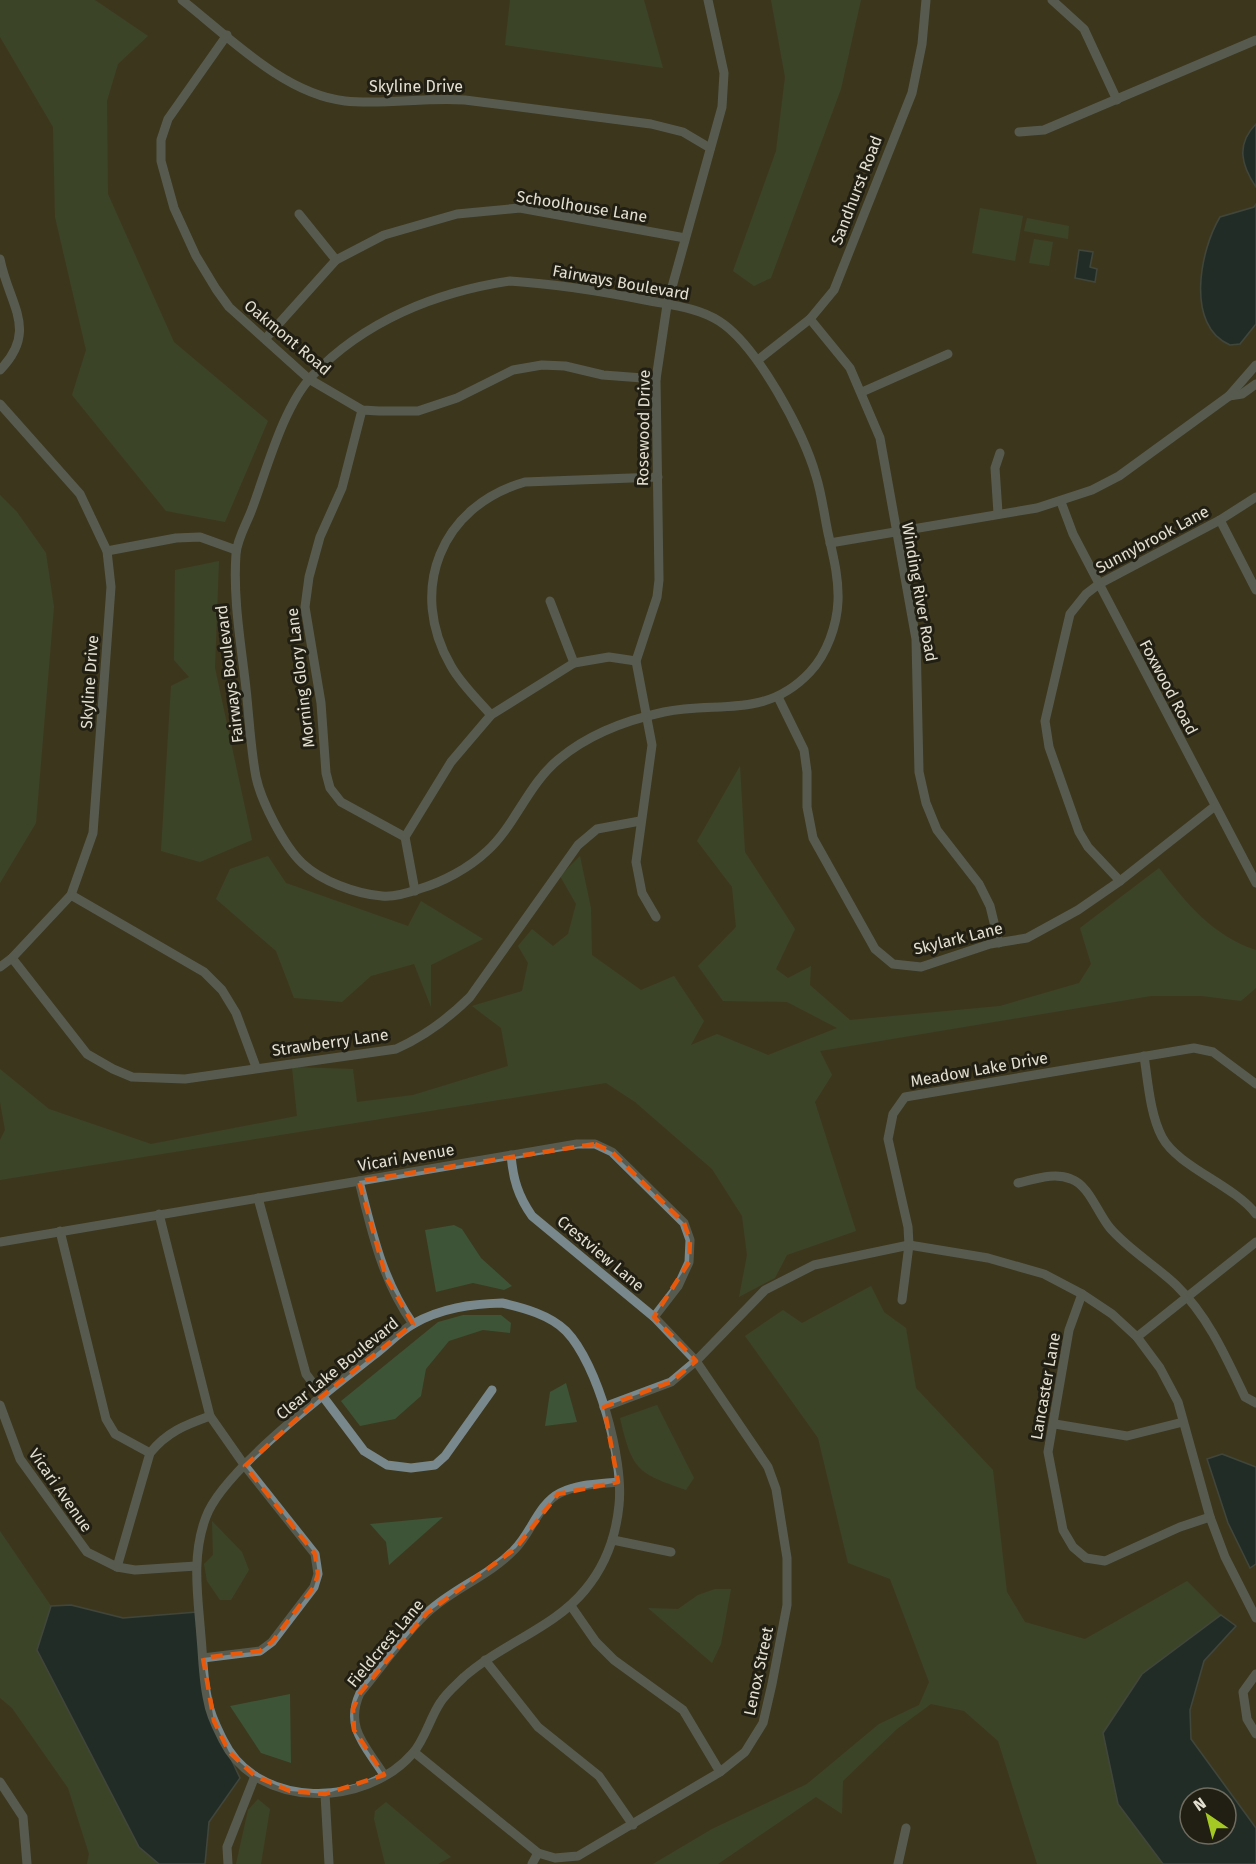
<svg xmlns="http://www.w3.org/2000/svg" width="1256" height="1864" viewBox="0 0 1256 1864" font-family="'Fira Sans',sans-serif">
	<rect width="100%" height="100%" fill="#3d371e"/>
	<g fill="#3d5436">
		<path d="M0,0H95L148,36L118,64L107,101L108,194L174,342L268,421L225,522L166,511L72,395L86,350L55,217L53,127L0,37Z"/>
		<path d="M510,0H644L663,68L505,45Z"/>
		<path d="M771,0H861L841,89L771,278L754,286L733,271L776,151L785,77Z"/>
		<path d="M980,208L1023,216L1015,261L972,253Z"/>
		<path d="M1027,218L1069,226L1068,239L1024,231Z"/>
		<path d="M1034,239L1053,242L1049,266L1029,263Z"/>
		<path d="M0,495L17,512L46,553L54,607L36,823L0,883Z"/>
		<path d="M219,561L215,668L252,840L200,862L161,851L171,686L189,677L174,660L175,570Z"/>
		<path d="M740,766L745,852L795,929L776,969L788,978L811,966L810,985L850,1020L1000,1006L1079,983L1091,964L1080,928L1159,868C1186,903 1213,936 1256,950V988L1241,1001L1202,996H1151L820,1051L832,1075L815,1102L856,1231L787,1255L775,1278L739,1297L747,1255L742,1216L712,1169L635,1102L606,1083L0,1180V1140L5,1130L0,1102V1069L49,1109L151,1144L297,1116L292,1067L353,1069L357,1102L413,1095L508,1066L501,1028L472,1006L522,991L528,963L518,946L532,929L553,946L568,934L576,904L560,876L580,856L591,908L592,955L641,990L674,976L704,1021L691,1045L717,1034L768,1055L837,1028L787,1002L723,1001L698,966L736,927L732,887L697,841Z"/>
		<path d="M268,856L286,883L408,926L421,901L483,939L431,965V1007L414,964L371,976L342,1002L294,998L276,951L216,899L230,869Z"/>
		<path d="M454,1225L462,1229L481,1258L512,1286L504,1290L473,1283L436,1292L425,1230Z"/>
		<path d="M871,1286L884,1312L906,1328L916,1388L993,1470L1007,1592L1025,1622L1085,1639L1187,1581L1221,1615L1142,1674L1118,1804L1163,1864H1037L998,1741L964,1711L931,1704L897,1729L843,1781L842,1814L816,1797L718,1864H653L712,1829L807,1784L879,1724L919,1705L929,1682L890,1579L848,1563L818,1438L745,1336L783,1310L802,1323Z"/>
		<path d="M463,1315H501L511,1323L510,1333L483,1330L449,1341L426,1369L421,1396L395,1419L360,1426L341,1401L438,1322Z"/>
		<path d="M566,1383L577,1422L545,1426L550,1392Z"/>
		<path d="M657,1405L694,1478L686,1490C636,1473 632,1469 620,1418Z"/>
		<path d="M443,1517L389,1565L386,1542L370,1524Z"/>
		<path d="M212,1521L242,1552L249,1570L231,1600H220L207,1581L204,1564L213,1555Z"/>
		<path d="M0,1531L51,1606L37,1650L139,1847L159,1864H87L89,1854L68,1788L12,1708L0,1698Z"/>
		<path d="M715,1589H731L721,1644L712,1663L648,1608L678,1609L698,1595Z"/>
		<path d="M290,1694L291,1763L261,1753L230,1706Z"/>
		<path d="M258,1799L270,1809L261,1864H236L248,1810Z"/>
		<path d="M386,1802L451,1857L438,1864H385L374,1819L375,1811Z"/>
	</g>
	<g fill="#042031" stroke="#475a61" stroke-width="1.5" fill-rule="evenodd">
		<path d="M1256,124V187C1241,165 1236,144 1256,124Z"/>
		<path d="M1256,204V324L1240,344L1230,345C1185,326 1200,250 1220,217L1254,207Z"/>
		<path d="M1079,250L1093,252L1090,267L1097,269L1095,282L1075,278Z"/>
		<path d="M1222,1454L1256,1467V1564L1250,1568L1228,1523L1207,1459Z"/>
		<path d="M71,1605L123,1618L197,1612L207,1708L240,1778L209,1822L205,1864H159L139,1847L37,1650L51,1606Z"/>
		<path d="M1221,1615L1236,1626L1204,1661L1190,1710L1191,1739L1256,1828V1864H1163L1118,1804L1103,1733L1142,1674ZM1190,1798H1226V1834H1190Z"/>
	</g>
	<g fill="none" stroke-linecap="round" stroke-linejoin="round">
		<g stroke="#79888c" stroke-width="9">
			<path d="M182,0C229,37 284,94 345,101C385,105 425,97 465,100L651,124L683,132L710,148"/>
			<path d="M1052,0L1084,29L1117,100"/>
			<path d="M227,35L168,119L161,140V161L174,208L196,256L216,289L229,307L309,379L362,410L379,411H418L457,398L513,370L542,365L565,366L603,375L656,379"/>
			<path d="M1019,132L1044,130L1256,40"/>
			<path d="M299,214L336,260"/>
			<path d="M0,259C9,305 39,330 0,370"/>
			<path d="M510,281C556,284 600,291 645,300C670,305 697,307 719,321C757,345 804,433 816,476C822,495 824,514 828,533C833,555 839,578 838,601C837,625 827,654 810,672C766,719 719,701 664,712C627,720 589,734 559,759C528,784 515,826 487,851C469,868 443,882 419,889C408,893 394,897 382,896C356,894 321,881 302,863C284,846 261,801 256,777C250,746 249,712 245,680C240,638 233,596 236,554C237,539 247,523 252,509C267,469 283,407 312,376C364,321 436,292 510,281Z"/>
			<path d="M810,319L850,368L880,438L916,639L919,772L926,803L937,830L979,884L990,906L999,943"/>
			<path d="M266,338L336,260L384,235L457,214L520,208L685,238"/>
			<path d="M758,360L810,319L834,290L912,93L922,44L926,0"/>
			<path d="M862,392L948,354"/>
			<path d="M1229,396L1242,394L1256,384"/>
			<path d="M0,404L80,494L107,551L111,587L93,833L71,895L12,958L0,967"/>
			<path d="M362,410L342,488L320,537L309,577L305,607L321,703L326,773L330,788L341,802L405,837"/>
			<path d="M1061,502L1073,534L1256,883"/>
			<path d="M998,513L995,468L1000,453"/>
			<path d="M1220,520L1256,590"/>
			<path d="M830,543L1037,508L1092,490L1119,476L1229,396L1256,365"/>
			<path d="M107,551L176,538L200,537L236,550"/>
			<path d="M550,601L574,663"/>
			<path d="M778,697L804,750L807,772V807L813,838L875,949L893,964L921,967L990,944L1027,938L1078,910L1120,881L1215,806"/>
			<path d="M491,715C478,700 461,684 451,666C407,590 441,506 525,482L658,477"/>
			<path d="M1120,881L1088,847L1079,832L1049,747L1045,721L1070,614L1086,594L1099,584L1220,520L1256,497"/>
			<path d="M415,891L405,837L451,762L491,715L574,663L609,657L636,661"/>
			<path d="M71,895L204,972L222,990L236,1013L256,1067"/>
			<path d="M656,917L642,893L636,862L652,745L636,661L657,597L659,580L656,379L667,305L722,107L724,73L708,0"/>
			<path d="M12,958L87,1054L113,1069L132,1077L185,1079L396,1049C425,1036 447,1020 470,997L578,845L597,829L640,821"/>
			<path d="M1144,1056C1148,1082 1150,1114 1162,1137C1178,1167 1234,1185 1256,1214"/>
			<path d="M359,1181C372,1232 382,1280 413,1324"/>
			<path d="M1018,1183C1036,1179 1054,1172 1071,1179C1089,1185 1098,1214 1110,1228C1129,1250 1155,1265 1176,1285C1208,1316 1226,1357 1245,1397L1256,1403"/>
			<path d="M258,1198L306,1374L364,1451L387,1465L411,1468L435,1465L445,1456L492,1390"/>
			<path d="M159,1214L210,1416L245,1466L315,1554L318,1574L314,1587L272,1642L260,1651L203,1658"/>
			<path d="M60,1231L106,1419L115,1434L150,1453"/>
			<path d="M0,1242L577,1144H595L612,1152L684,1223L690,1240L689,1262L678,1286L654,1317"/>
			<path d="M1082,1294L1069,1330L1048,1452L1063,1530L1073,1547L1086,1558L1105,1561L1180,1527L1210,1517"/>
			<path d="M902,1300L909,1245L908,1227L888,1139L893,1114L905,1097L1194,1048L1213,1052L1256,1084"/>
			<path d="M502,1303C524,1308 550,1315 566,1331C598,1364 624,1460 619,1505C616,1536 605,1566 585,1590C554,1628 501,1644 464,1677C456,1685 446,1693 440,1703C430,1718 425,1739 413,1753C366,1808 257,1810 223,1740C217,1728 210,1715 208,1701C203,1680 203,1658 201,1637C198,1597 191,1556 206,1517C223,1470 332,1388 374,1355C387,1345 399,1332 413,1324C441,1308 471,1304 502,1303Z"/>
			<path d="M1137,1337L1256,1242"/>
			<path d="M0,1405L20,1459L87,1552L117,1567L135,1570L196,1566"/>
			<path d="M604,1407L671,1382L696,1361L765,1290L814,1265L909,1245L988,1258L1044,1274L1082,1294L1112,1314L1137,1337L1160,1368L1178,1402L1210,1517L1225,1557L1256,1618"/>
			<path d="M1055,1424L1127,1436L1183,1422"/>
			<path d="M613,1540L671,1552"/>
			<path d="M117,1567L150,1453C167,1432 185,1425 210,1416"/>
			<path d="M571,1606L596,1642L614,1660L683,1710L720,1772"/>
			<path d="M485,1660L538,1727L599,1776L633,1825"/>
			<path d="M1256,1674L1243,1692L1247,1719L1256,1734"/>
			<path d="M414,1752L538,1853L555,1858L578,1856L720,1772L745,1752L763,1723L772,1684L787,1605V1558L776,1489L768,1467L696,1361L654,1317L532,1216C518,1196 513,1179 511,1155"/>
			<path d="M384,1775C366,1746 344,1728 360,1693C382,1667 403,1635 428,1612C454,1588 489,1576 514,1550C531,1534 538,1504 560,1493C578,1484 599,1484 618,1482"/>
			<path d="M0,1782L23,1817L27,1864"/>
			<path d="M325,1794L329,1864"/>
			<path d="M228,1864L227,1847L255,1776"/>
			<path d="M532,1864L538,1853"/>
			<path d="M898,1864L906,1828"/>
		</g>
	</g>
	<path d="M0 0H1256V1864H0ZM595,1144L612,1152L684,1223L690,1240L689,1262L654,1317L696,1361L671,1382L604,1407L618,1482L558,1494L516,1548L427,1613L360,1693L353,1709L354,1730L384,1775L325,1794L290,1791L255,1776L229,1752L214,1721L203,1658L260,1651L272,1642L314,1587L318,1574L315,1554L245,1466L321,1397L413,1324L386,1277L359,1181Z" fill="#3d371e" fill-opacity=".55" fill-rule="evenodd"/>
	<path fill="none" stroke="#e8590c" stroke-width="4.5" stroke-dasharray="12 8" stroke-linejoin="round" d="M595,1144L612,1152L684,1223L690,1240L689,1262L654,1317L696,1361L671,1382L604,1407L618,1482L558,1494L516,1548L427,1613L360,1693L353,1709L354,1730L384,1775L325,1794L290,1791L255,1776L229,1752L214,1721L203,1658L260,1651L272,1642L314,1587L318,1574L315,1554L245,1466L321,1397L413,1324L386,1277L359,1181Z"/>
	<g text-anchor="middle" stroke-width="6" stroke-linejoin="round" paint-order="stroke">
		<g font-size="16" fill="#e4e0d1" stroke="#211e13">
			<text x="416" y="92">Skyline Drive</text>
			<text transform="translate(856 190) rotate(-69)" y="6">Sandhurst Road</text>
			<text transform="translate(582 206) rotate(9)" y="6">Schoolhouse Lane</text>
			<text transform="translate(621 282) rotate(10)" y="6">Fairways Boulevard</text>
			<text transform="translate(288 337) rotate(40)" y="6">Oakmont Road</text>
			<text transform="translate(643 428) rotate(-89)" y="6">Rosewood Drive</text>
			<text transform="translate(1152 539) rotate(-28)" y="6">Sunnybrook Lane</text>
			<text transform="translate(920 592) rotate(80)" y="6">Winding River Road</text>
			<text transform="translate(229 674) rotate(-97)" y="6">Fairways Boulevard</text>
			<text transform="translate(300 678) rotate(-97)" y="6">Morning Glory Lane</text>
			<text transform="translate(89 682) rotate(-86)" y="6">Skyline Drive</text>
			<text transform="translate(1169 687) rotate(62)" y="6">Foxwood Road</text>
			<text transform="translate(958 938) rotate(-14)" y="6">Skylark Lane</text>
			<text transform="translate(330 1042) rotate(-8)" y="6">Strawberry Lane</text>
			<text transform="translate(979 1069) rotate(-10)" y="6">Meadow Lake Drive</text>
			<text transform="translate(406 1157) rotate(-10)" y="6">Vicari Avenue</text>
			<text transform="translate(601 1253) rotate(40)" y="6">Crestview Lane</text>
			<text transform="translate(337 1368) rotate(-39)" y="6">Clear Lake Boulevard</text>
			<text transform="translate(1045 1386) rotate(-80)" y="6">Lancaster Lane</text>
			<text transform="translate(61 1490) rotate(55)" y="6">Vicari Avenue</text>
			<text transform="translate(385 1643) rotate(-50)" y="6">Fieldcrest Lane</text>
			<text transform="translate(758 1671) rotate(-78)" y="6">Lenox Street</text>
		</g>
	</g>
	<g transform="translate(1208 1816) rotate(325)"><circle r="28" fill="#211e13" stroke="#6f6c5f" stroke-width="1.5"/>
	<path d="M0-4.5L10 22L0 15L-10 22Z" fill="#a4c824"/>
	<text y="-9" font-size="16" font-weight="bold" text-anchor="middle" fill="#e4e0d1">N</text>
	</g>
</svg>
